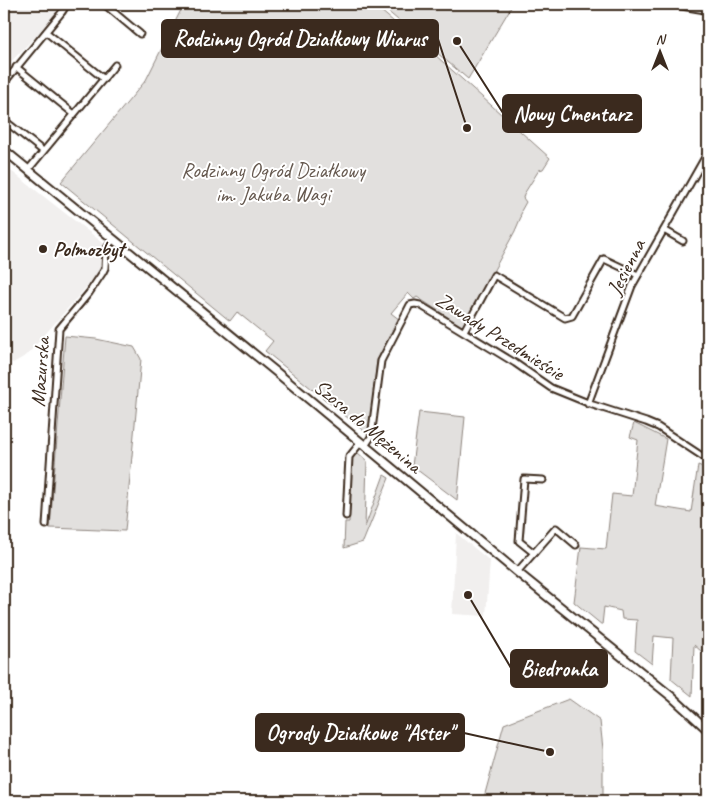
<svg xmlns="http://www.w3.org/2000/svg" width="712" height="805" viewBox="0 0 712 805" font-family="Caveat,sans-serif">
	<rect width="100%" height="100%" fill="#fff"/>
	<filter id="ink" filterUnits="userSpaceOnUse"><feTurbulence type="fractalNoise" baseFrequency=".02" numOctaves="2"/><feDisplacementMap in="SourceGraphic" scale="10" xChannelSelector="R" yChannelSelector="G"/><feConvolveMatrix kernelMatrix="1 2 1 2 8 2 1 2 1" color-interpolation-filters="sRGB"/></filter>
	<g filter="url(#ink)">
		<g fill="#f1efee">
			<path d="M4,4H60L52,19L4,69Z"/>
			<path d="M6,167L116,253L27,355L13,363L4,358V231L6,194L4,193V169Z"/>
			<path d="M456,533L490,561L486,616L452,614Z"/>
		</g>
		<g fill="#e2e0de" stroke="#8e857e">
			<path d="M184,4H373L414,39L416,41L407,52L414,57L424,45L550,158L543,169L539,170L524,194L523,198L526,202L521,211L522,212L520,216L521,217L515,231L463,327L417,297L414,299L408,293L391,313L400,320L377,360L369,435L265,351L273,341L237,312L230,321L61,182L146,80Z"/>
			<path d="M379,4H513L468,79Z"/>
			<path d="M65,336L96,339L134,347L141,359L125,531L50,528Z"/>
			<path d="M419,412L465,417L457,500L412,466Z"/>
			<path d="M634,423L666,439L655,506L691,512L698,465L708,469V657L694,645L692,696L671,679L673,638L654,636L652,664L635,651L637,620L622,619L621,611L604,607L602,625L574,602L581,547L606,549L612,494L632,496L638,440L630,437Z"/>
			<path d="M357,452L367,461L365,527L384,475L389,478L363,542L344,548L345,522H349L352,458Z"/>
			<path d="M569,699L600,721L603,749V801H483L504,724Z"/>
		</g>
		<g fill="none" stroke-linecap="round" stroke-linejoin="round">
			<g stroke="#3b2a1e" stroke-width="9">
				<g id="minor">
					<path d="M104,4L140,34"/>
					<path d="M46,32L104,79"/>
					<path d="M16,67L74,114"/>
					<path d="M4,83L62,12L67,4"/>
					<path d="M4,120L43,151"/>
					<path d="M28,170L115,65"/>
					<path d="M664,230L683,241"/>
					<path d="M464,331L494,275L565,318L572,316L604,259L638,275"/>
					<path d="M588,404L632,286L708,152"/>
					<path d="M365,446L371,437L381,361L410,305L415,304L420,305L515,363L551,388L593,405L646,422L658,427L708,460"/>
					<path d="M346,516L349,457L361,442"/>
					<path d="M46,525L59,329L89,293L103,272L105,268L106,250L113,239"/>
					<path d="M534,553L519,541L524,479L543,480"/>
					<path d="M517,572L556,528L576,545"/>
					<path d="M693,801L708,800"/>
				</g>
			</g>
			<g stroke="#3b2a1e" stroke-width="10">
				<path id="tertiary" d="M673,4L708,10"/>
			</g>
			<g stroke="#3b2a1e" stroke-width="11">
				<path id="secondary" d="M4,150L275,371L517,572L672,697L708,730"/>
			</g>
			<use href="#minor" stroke="#fff" stroke-width="5"/>
			<use href="#tertiary" stroke="#fff" stroke-width="6"/>
			<use href="#secondary" stroke="#fff" stroke-width="7"/>
		</g>
	</g>
	<circle fill="#3b2a1e" stroke="#fff" stroke-width="2" cx="43" cy="249" r="5"/>
	<g text-anchor="middle" stroke-width="4" stroke-linejoin="round" paint-order="stroke">
		<g font-size="21" fill="#65584e" stroke="#fff">
			<text x="273" y="177">Rodzinny Ogród Działkowy<tspan x="273" dy="24">im. Jakuba Wagi</tspan></text>
		</g>
		<g font-size="21" font-weight="bold" fill="#3b2a1e" stroke="#fff" text-anchor="start">
			<text x="53" y="256">Polmozbyt</text>
		</g>
		<g font-size="21" fill="#3b2a1e" stroke="#fff">
			<text transform="translate(626 267) rotate(-63)" y="7">Jesienna</text>
			<text transform="translate(500 336) rotate(32)" y="7">Zawady Przedmieście</text>
			<text transform="translate(40 372) rotate(-86)" y="7">Mazurska</text>
			<text transform="translate(368 426) rotate(40)" y="7">Szosa do Mężenina</text>
		</g>
	</g>
	<path fill="none" stroke="#3b2a1e" stroke-width="2" d="M467 128L438 39M457 41L503 113M468 595L511 668M550 752L464 733"/>
	<g fill="#3b2a1e" stroke="#fff" stroke-width="2">
		<circle cx="467" cy="128" r="5"/>
		<circle cx="457" cy="41" r="5"/>
		<circle cx="468" cy="595" r="5"/>
		<circle cx="550" cy="752" r="5"/>
	</g>
	<g fill="#3b2a1e" stroke="#3b2a1e" stroke-width="2">
		<rect x="162" y="20" width="276" height="37" rx="5"/>
		<rect x="503" y="95" width="138" height="37" rx="5"/>
		<rect x="511" y="650" width="96" height="37" rx="5"/>
		<rect x="256" y="714" width="208" height="37" rx="5"/>
	</g>
	<g font-size="22" text-anchor="middle" font-weight="bold" fill="#fff">
		<text x="300" y="46">Rodzinny Ogród Działkowy Wiarus</text>
		<text x="572" y="121">Nowy Cmentarz</text>
		<text x="559" y="676">Biedronka</text>
		<text x="360" y="740">Ogrody Działkowe "Aster"</text>
	</g>
	<rect width="712" height="805" fill="none" stroke="#fff" stroke-width="20"/>
	<rect x="10" y="10" width="692" height="785" fill="none" stroke="#3b2a1e" stroke-width="2" filter="url(#ink)"/>
	<g transform="translate(660 52)" stroke="#ffffff" stroke-width="4" paint-order="stroke">
	<path d="M0-4L9 19L0 12L-9 19Z" fill="#3b2a1e"/>
	<text y="-8" font-size="14" font-weight="bold" text-anchor="middle" fill="#3b2a1e">N</text>
	</g>
</svg>
